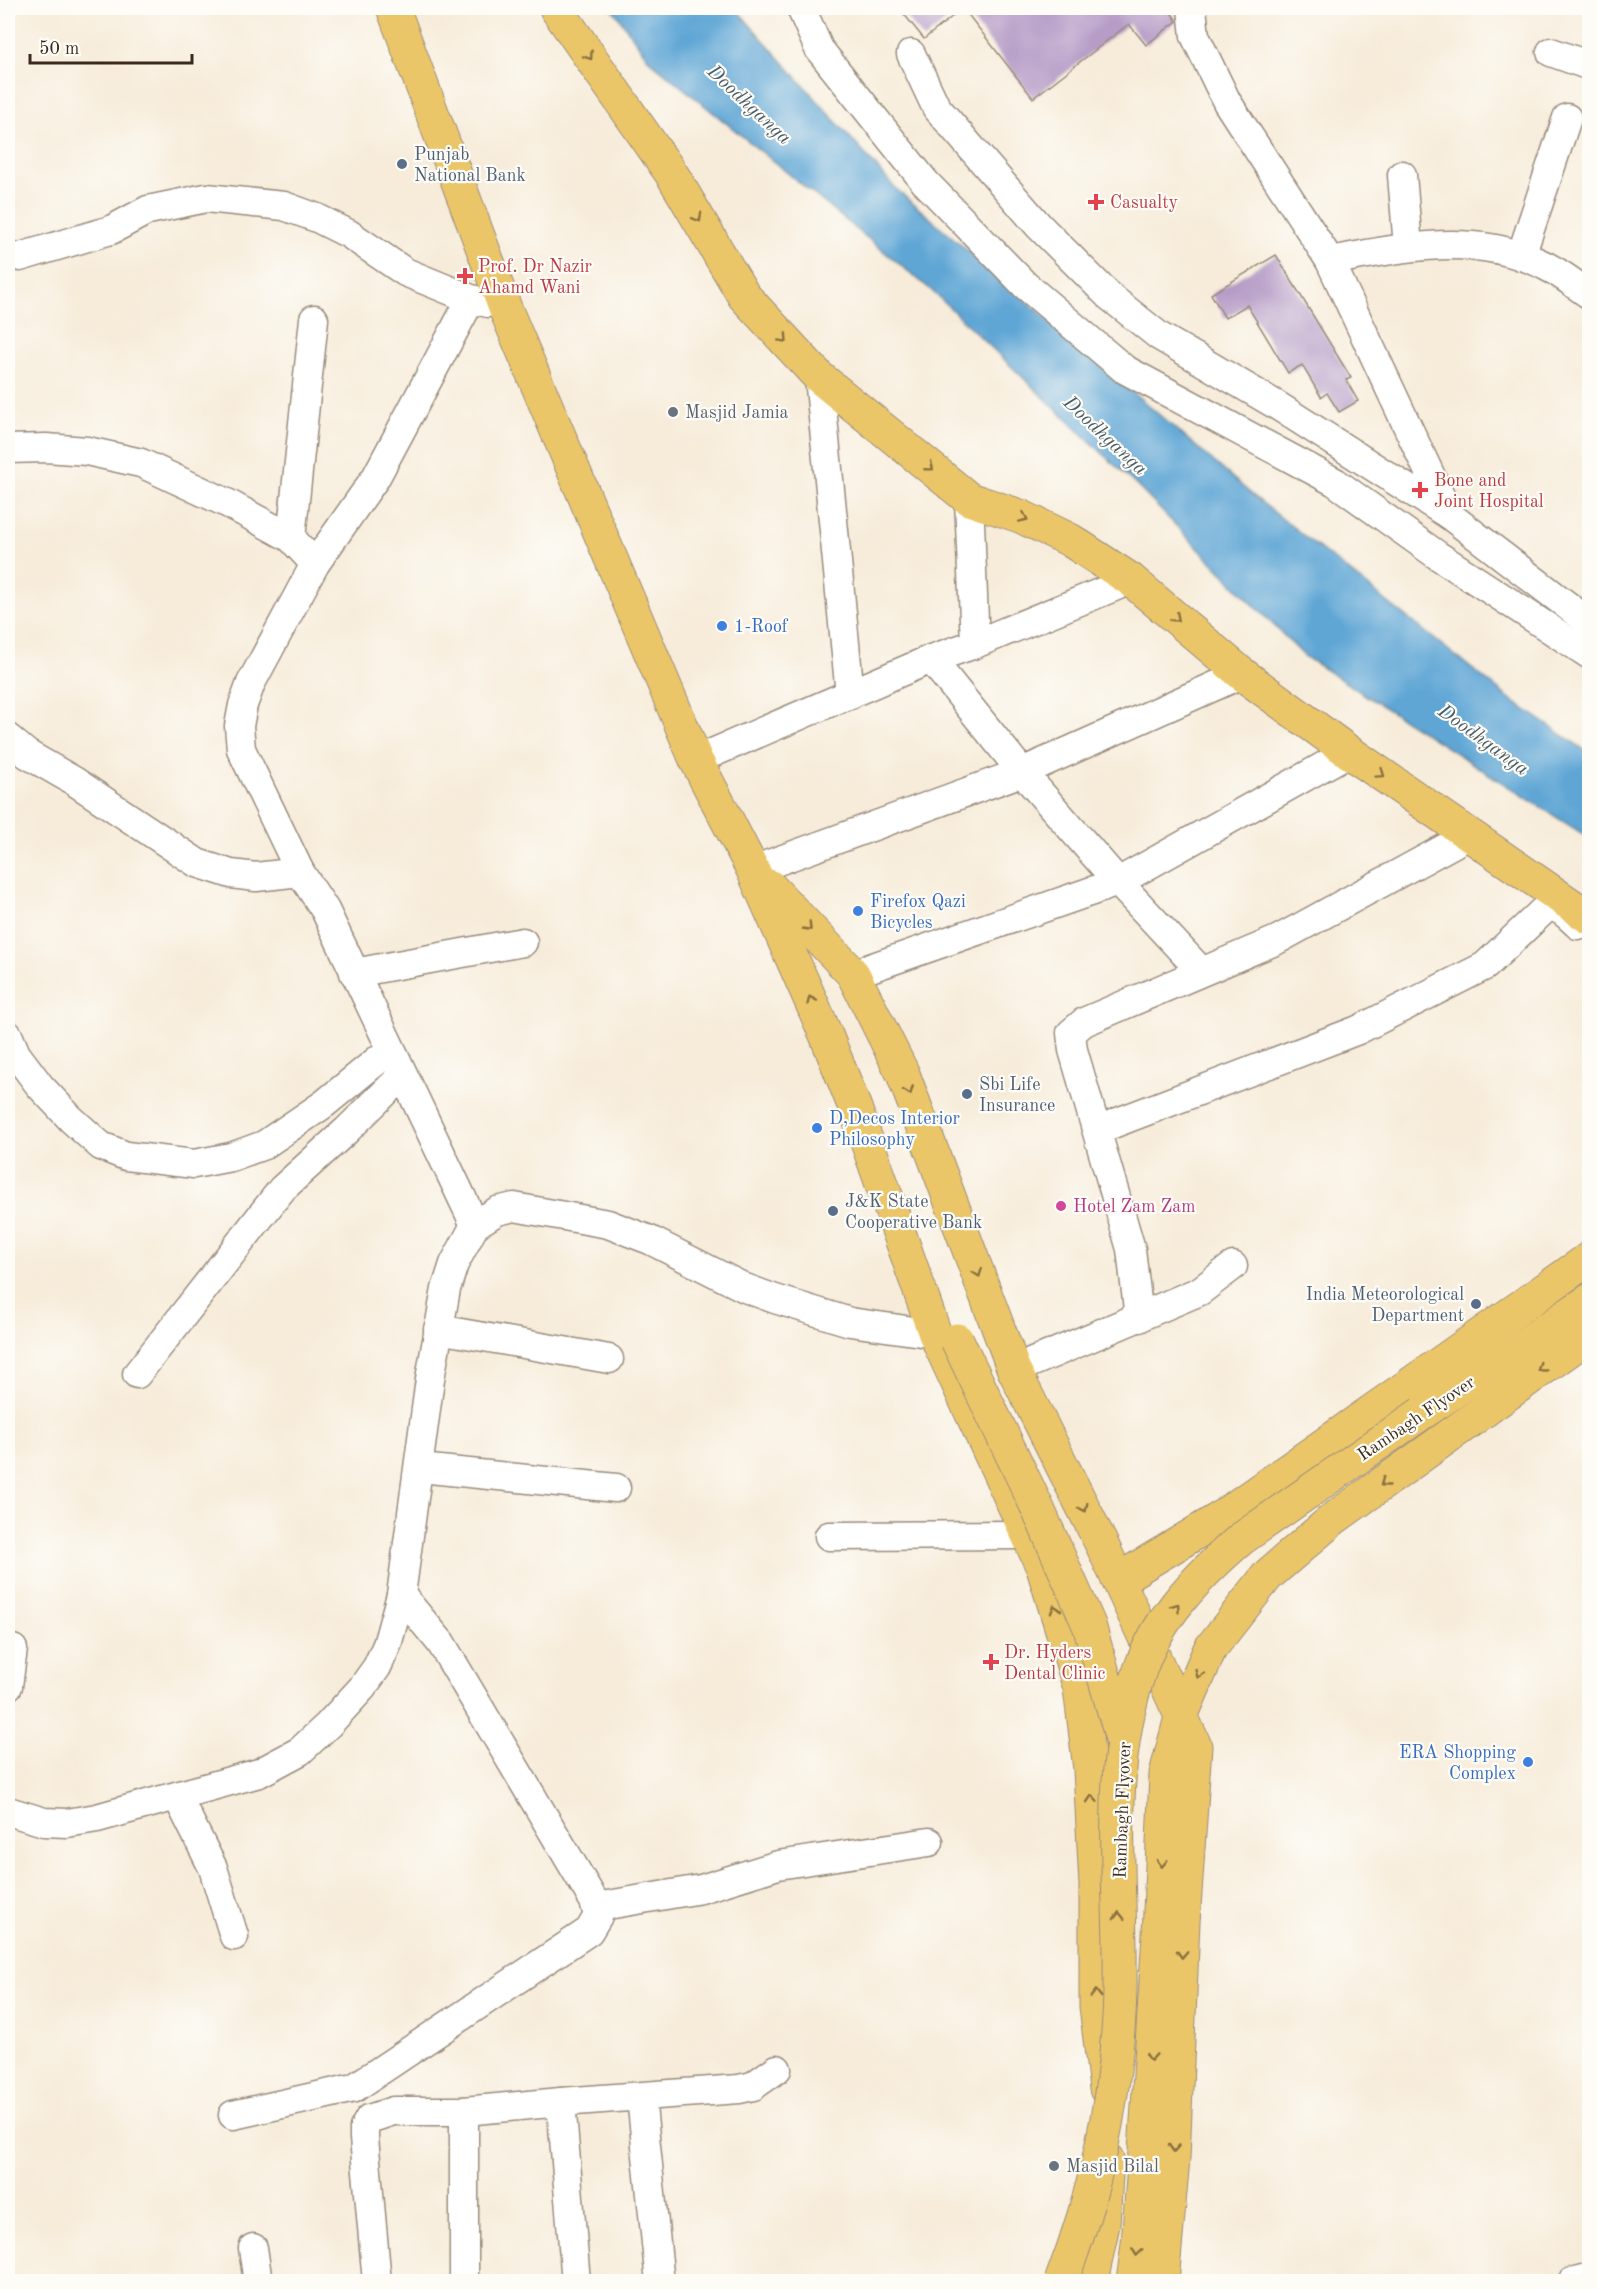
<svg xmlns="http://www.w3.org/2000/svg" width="1597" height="2289" viewBox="0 0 1597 2289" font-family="'Old Standard TT',serif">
	<rect width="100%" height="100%" fill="#fdfcf7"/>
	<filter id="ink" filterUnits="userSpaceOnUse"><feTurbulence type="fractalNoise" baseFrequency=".0167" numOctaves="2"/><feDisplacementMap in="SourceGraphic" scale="12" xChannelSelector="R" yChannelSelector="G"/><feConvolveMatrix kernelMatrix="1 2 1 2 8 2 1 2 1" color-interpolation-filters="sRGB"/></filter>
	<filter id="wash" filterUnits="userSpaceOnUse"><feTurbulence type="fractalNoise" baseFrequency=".008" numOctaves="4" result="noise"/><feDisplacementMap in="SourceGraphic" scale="24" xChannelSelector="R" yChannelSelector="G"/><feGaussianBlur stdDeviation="1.35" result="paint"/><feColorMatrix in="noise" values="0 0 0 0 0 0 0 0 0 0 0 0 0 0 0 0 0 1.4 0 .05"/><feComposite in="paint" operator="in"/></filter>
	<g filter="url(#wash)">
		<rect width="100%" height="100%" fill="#f7ecda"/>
		<path fill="#5ea6d5" stroke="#4c687a" stroke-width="1.5" d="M612,8H735L895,188L1256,498L1514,702L1589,753V838L1304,656L1138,487L930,289L650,61Z"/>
		<g id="blocks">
			<g fill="#b69cc7">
				<path d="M899,8H1168L1177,21L1146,45L1129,24L1033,98L963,8L924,39Z"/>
				<path d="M1276,255L1351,378L1346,380L1358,401L1339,412L1327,393L1321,397L1302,365L1288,373L1247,305L1225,318L1211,294Z"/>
			</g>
		</g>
	</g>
	<g filter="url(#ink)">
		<use href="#blocks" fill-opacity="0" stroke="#998b7c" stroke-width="1.5"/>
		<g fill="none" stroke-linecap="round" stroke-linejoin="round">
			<g stroke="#998b7c" stroke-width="31">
				<g id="minor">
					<path d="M801,8L819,49L925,182L1025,285L1124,369L1335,482L1437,555L1590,655"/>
					<path d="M1192,8L1195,36L1227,102L1330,261L1449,515L1590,623"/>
					<path d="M1551,52L1590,66"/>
					<path d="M911,54L936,107L1039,226L1109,296L1159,336L1278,406L1449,515"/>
					<path d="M1402,175L1408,247"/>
					<path d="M1521,256L1567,118"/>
					<path d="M20,257L111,230L148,210L206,198L284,206L317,218L349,234L405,272L471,299L488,303"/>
					<path d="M1330,261C1406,247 1483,229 1555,271C1567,278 1578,287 1590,295"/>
					<path d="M471,299L376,477L315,564L251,683L243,705L239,726L241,749L300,872L325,910L475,1225"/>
					<path d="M819,377L850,695"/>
					<path d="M8,449L46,448L87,451L141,463L229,504L291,538L315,564"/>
					<path d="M969,499L975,644"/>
					<path d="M291,538L314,319"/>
					<path d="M931,659L1022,772L1118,882L1201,971"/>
					<path d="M8,738L27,754L74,781L197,863L231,874L256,877L300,872"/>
					<path d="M696,760L931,659L975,644L1131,580"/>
					<path d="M753,870L1022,772L1242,674"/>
					<path d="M354,973L523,942"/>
					<path d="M853,974L1118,882L1349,752"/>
					<path d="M8,1035L16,1054L40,1086L71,1119L101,1146L126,1156L194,1164L231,1157L264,1145L324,1104L390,1050"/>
					<path d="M1097,1130L1358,1030L1485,966L1547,907C1559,905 1569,917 1578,925"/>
					<path d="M1139,1318L1131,1249L1073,1050L1071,1033L1084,1022L1277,940L1469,835"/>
					<path d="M438,1329L609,1359"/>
					<path d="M1014,1370L1200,1291L1233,1266"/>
					<path d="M137,1374L282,1189L347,1130L403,1075"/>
					<path d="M420,1468L616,1488"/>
					<path d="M829,1536L1028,1535"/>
					<path d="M8,1686L13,1649"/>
					<path d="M177,1796L213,1868L234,1936"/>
					<path d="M8,1811L44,1822L67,1823L97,1818L259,1773L300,1751L328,1725L362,1688L377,1667L387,1645L401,1595L430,1379L446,1289L454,1264L475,1225L497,1211L514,1207L608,1224L650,1240L745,1288L775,1299L850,1322L935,1334"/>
					<path d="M596,1907L701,1889L778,1865L929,1842"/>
					<path d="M641,2097L660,2282"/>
					<path d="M561,2102L739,2089L753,2086L777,2069"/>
					<path d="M464,2111V2282"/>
					<path d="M233,2115L354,2088L589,1931L598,1916L594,1901L441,1643L401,1595"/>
					<path d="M253,2248L258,2282"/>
					<path d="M377,2282L364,2138V2128L369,2119L393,2111H464L561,2102L576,2282"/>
					<path d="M1572,2282L1590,2277"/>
				</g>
			</g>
			<g stroke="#998b7c" stroke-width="35">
				<g id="major">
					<path d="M393,8L505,308L696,760L753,870L826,1035L855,1108L935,1334L1043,1568L1080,1688L1090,1769L1096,1885V2006L1106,2089"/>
					<path d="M556,8L673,176L744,296L819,377L969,499L1020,516L1070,540L1131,580L1242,674L1349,752L1590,918"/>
					<path d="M769,886L853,974L903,1074L1014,1370L1103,1547L1195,1746L1183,1922L1173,2158L1162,2282"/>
					<path d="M1422,1413L1590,1300"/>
					<path d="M1118,1580L1217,1520L1590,1258"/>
					<path d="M1091,2282L1103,2224L1107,2159"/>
					<path d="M1133,2282L1138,2244L1145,2152L1159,1935L1166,1774L1182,1714L1210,1649L1268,1575L1333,1519L1590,1335"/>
				</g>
			</g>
			<use href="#minor" stroke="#fff" stroke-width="28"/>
			<use href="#major" stroke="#ebc669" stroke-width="33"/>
			<g stroke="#998b7c" stroke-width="35" stroke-linecap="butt">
				<g id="major-bridge">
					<path d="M957,1340L1037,1507L1089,1625L1122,1739"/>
					<path d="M1061,2282C1095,2194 1113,2111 1119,2017C1126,1902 1101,1782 1140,1670C1158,1617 1199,1575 1241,1539L1422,1413"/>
				</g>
			</g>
			<use href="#major-bridge" stroke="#ebc669" stroke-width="33"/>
		</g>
		<defs><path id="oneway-chevron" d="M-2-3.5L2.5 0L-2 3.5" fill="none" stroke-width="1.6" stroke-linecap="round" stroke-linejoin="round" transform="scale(1.5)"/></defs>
		<g stroke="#8a7040">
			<use href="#oneway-chevron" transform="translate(589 56) rotate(56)"/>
			<use href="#oneway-chevron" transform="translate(698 218) rotate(60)"/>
			<use href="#oneway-chevron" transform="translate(784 339) rotate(47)"/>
			<use href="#oneway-chevron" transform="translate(930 467) rotate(39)"/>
			<use href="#oneway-chevron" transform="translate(1024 518) rotate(23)"/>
			<use href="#oneway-chevron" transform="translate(1176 618) rotate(41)"/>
			<use href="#oneway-chevron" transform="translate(1381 774) rotate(35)"/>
			<use href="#oneway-chevron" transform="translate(808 927) rotate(46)"/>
			<use href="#oneway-chevron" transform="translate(811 1000) rotate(-114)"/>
			<use href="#oneway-chevron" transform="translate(909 1091) rotate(69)"/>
			<use href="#oneway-chevron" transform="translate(978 1273) rotate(69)"/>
			<use href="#oneway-chevron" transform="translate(1541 1368) rotate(144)"/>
			<use href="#oneway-chevron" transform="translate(1384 1483) rotate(144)"/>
			<use href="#oneway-chevron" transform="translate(1084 1508) rotate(63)"/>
			<use href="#oneway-chevron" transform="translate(1176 1607) rotate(-55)"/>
			<use href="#oneway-chevron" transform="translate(1055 1609) rotate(-107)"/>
			<use href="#oneway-chevron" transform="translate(1199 1674) rotate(113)"/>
			<use href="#oneway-chevron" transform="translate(1092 1799) rotate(-93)"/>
			<use href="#oneway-chevron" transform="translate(1162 1863) rotate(92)"/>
			<use href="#oneway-chevron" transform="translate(1119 1916) rotate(-91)"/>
			<use href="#oneway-chevron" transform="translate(1182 1954) rotate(92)"/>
			<use href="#oneway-chevron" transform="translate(1096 1994) rotate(-90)"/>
			<use href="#oneway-chevron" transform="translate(1151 2057) rotate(94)"/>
			<use href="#oneway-chevron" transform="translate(1174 2148) rotate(93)"/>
			<use href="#oneway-chevron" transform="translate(1137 2252) rotate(98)"/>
		</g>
	</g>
	<g fill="#5c6f8a" stroke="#fdfcf7" stroke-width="2">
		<circle cx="402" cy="164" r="6"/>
		<circle cx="967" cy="1094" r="6"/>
		<circle cx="833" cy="1211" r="6"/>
		<circle cx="1476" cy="1304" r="6"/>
	</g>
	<g fill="#e0444e" stroke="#fdfcf7" stroke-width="2">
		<path d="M1093 193h6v6h6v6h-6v6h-6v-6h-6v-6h6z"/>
		<path d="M462 267h6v6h6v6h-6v6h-6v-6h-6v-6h6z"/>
		<path d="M1417 481h6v6h6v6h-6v6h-6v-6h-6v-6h6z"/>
		<path d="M988 1653h6v6h6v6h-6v6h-6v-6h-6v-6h6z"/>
	</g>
	<g fill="#6b7280" stroke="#fdfcf7" stroke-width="2">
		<circle cx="673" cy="412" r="6"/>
		<circle cx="1054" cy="2166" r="6"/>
	</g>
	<g fill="#3f7fe0" stroke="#fdfcf7" stroke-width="2">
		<circle cx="722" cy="626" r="6"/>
		<circle cx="858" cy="911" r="6"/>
		<circle cx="817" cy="1128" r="6"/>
		<circle cx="1528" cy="1762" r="6"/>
	</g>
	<circle fill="#d1479c" stroke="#fdfcf7" stroke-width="2" cx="1061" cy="1206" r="6"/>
	<g text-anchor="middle" stroke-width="4.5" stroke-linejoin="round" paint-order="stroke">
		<g font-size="18" fill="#4e5e75" stroke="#fdfcf7" text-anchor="start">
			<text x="414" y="160">Punjab<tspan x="414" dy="21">National Bank</tspan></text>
			<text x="979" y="1090">Sbi Life<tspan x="979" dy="21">Insurance</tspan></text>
			<text x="845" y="1207">J&amp;K State<tspan x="845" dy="21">Cooperative Bank</tspan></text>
			<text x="1464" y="1300" text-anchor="end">India Meteorological<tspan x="1464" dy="21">Department</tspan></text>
		</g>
		<g font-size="18" fill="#be3a42" stroke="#fdfcf7" text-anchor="start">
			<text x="1110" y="208">Casualty</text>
			<text x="478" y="272">Prof. Dr Nazir<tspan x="478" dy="21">Ahamd Wani</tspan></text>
			<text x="1434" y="486">Bone and<tspan x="1434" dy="21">Joint Hospital</tspan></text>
			<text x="1004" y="1658">Dr. Hyders<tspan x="1004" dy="21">Dental Clinic</tspan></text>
		</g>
		<g font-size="18" fill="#5b616d" stroke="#fdfcf7" text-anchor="start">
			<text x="685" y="418">Masjid Jamia</text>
			<text x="1066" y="2172">Masjid Bilal</text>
		</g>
		<g font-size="18" fill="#366cbe" stroke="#fdfcf7" text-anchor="start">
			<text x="734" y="632">1-Roof</text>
			<text x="870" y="907">Firefox Qazi<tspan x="870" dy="21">Bicycles</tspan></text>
			<text x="829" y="1124">D,Decos Interior<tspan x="829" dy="21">Philosophy</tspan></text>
			<text x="1516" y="1758" text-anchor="end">ERA Shopping<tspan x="1516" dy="21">Complex</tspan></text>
		</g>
		<g font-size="18" fill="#b23c85" stroke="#fdfcf7" text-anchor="start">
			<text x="1073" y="1212">Hotel Zam Zam</text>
		</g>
		<g font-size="18" fill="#3b2a1e" stroke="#fdfcf7">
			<text transform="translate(1416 1418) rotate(-34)" y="6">Rambagh Flyover</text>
			<text transform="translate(1122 1810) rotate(-88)" y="6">Rambagh Flyover</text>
		</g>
		<g font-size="20" font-style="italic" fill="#495c67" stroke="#fdfcf7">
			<text transform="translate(750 104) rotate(43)" y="7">Doodhganga</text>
			<text transform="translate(1106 435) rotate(43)" y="7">Doodhganga</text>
			<text transform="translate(1484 739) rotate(36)" y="7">Doodhganga</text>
		</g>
	</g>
	<rect width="1597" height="2289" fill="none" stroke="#fdfcf7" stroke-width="30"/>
	<path d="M30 54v9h162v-9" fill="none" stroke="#3b2a1e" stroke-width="3"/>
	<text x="39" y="54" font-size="18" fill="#3b2a1e" stroke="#fdfcf7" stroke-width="4.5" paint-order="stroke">50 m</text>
</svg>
